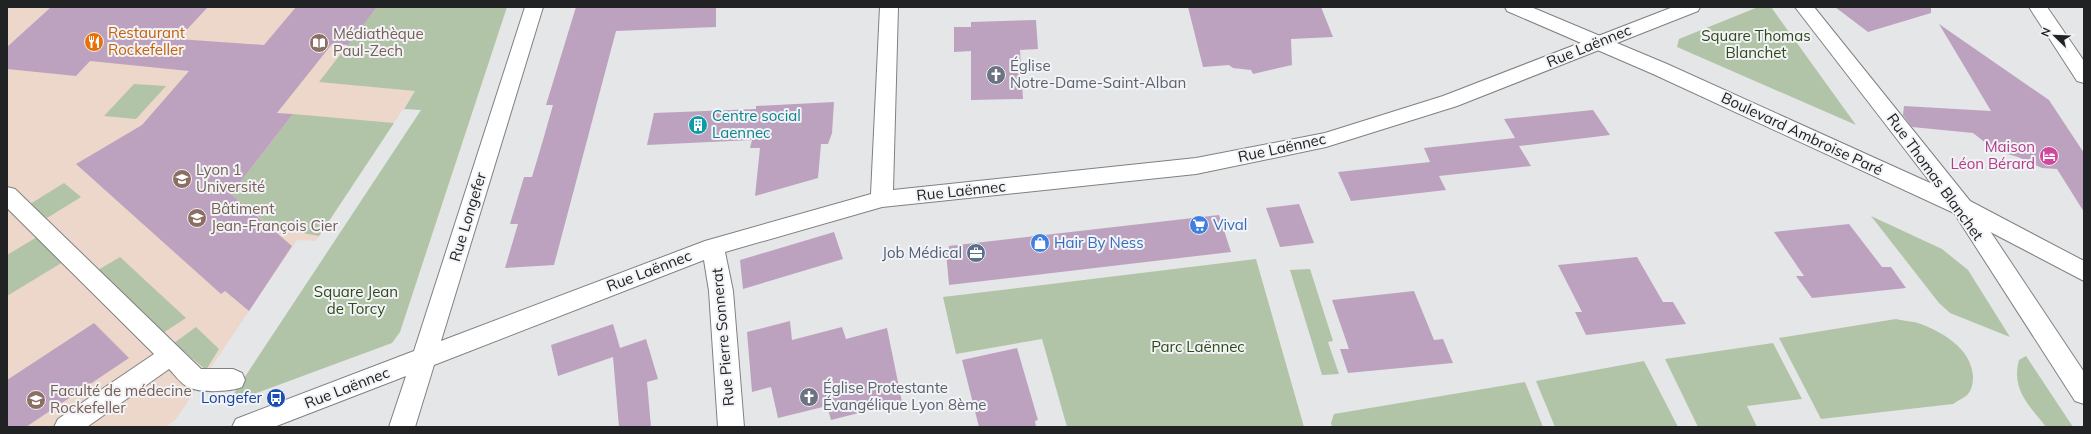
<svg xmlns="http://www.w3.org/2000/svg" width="2091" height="434" viewBox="0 0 2091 434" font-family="Mulish,sans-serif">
	<rect width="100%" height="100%" fill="#e5e6e8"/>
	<path fill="#edd7ca" d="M7,7H417L355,85L415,91L316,241L297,240L176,419L166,427H7Z"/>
	<g fill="#b2c4a7">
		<path d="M377,7H507L400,332L392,343L227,404L421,110L404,109L415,91L319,82Z"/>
		<path d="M1758,7H1771L1856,125L1677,47L1679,39Z"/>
		<path d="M134,84L166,86L136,119L104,116Z"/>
		<path d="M293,114L394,123L319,236L271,227L231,194Z"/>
		<path d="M64,183L81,197L47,218L30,204Z"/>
		<path d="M1871,216L1942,249L1968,270L2010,337L1950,313L1939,303Z"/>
		<path d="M37,237L63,262L7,296V255Z"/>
		<path d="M120,257L186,318L163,333L98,270Z"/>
		<path d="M1256,259L1304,427H1067L1042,339L956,354L943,297Z"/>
		<path d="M1310,269L1333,341L1328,342L1339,374L1322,375L1290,270Z"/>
		<path d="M1896,319C1904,321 1913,321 1921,324C1944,333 1971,349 1973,376C1973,383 1972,391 1966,396C1962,399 1957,401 1953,404L1821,419L1779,338Z"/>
		<path d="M196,327L219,349L206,370L174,343Z"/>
		<path d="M1773,343L1802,399L1747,406L1757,427H1698L1665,359Z"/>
		<path d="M2026,356L2073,427H2046C2029,405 2011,390 2019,360Z"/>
		<path d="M1644,361L1678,427H1555L1536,381Z"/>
		<path d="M1525,382L1543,427H1332L1331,423L1334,414Z"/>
	</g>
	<g fill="#bda2bf">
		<path d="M51,7H208L178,39L264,45L296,7H377L348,45L332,44L277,113L293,114L231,194L292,246L249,311L225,291L221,294L76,164L142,125L189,71L90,61L76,76L7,69V47Z"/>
		<path d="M576,7H716V27L616,31L554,265L505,268L518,224H510L524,177H532L543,140L553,105H546Z"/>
		<path d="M1188,7H1321L1333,37L1291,39L1292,65L1253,74L1251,70L1233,68L1229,65L1203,67Z"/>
		<path d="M1835,7H1931V13L1868,32Z"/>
		<path d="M1036,20L1038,49L1020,50L1023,99L971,100V51L954,52V27H971V22Z"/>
		<path d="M1939,24L2049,100L2084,153V212L2057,169L2042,168L2018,157L2004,153L1987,144L1973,133L1912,127L1903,115L1904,106L1991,111Z"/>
		<path d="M834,102L832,133L828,144H821L818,178L755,196L760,148H750L752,140L647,145L654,113L756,109V106Z"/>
		<path d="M1593,110L1610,135L1519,146L1531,166L1439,176L1446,190L1351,201L1338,172L1430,162L1424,148L1515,138L1504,119Z"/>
		<path d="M1299,204L1314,243L1280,247L1266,208Z"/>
		<path d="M1219,215L1231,252L949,285L946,252H949V246Z"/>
		<path d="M1849,224L1882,267H1891L1906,288L1812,298L1796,276H1804L1774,232Z"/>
		<path d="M834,232L843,259L743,289L740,260Z"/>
		<path d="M1637,257L1663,302H1673L1686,324L1586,335L1575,312H1582L1558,265Z"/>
		<path d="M1414,291L1434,340L1443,339L1453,363L1348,373L1340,349H1349L1332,300Z"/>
		<path d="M790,321L792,340L842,327L846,339L887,328L902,402L831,420L827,406L778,418L771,387L752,392L747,332Z"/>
		<path d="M94,323L129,358L26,427H7V380Z"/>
		<path d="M613,324L620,348L646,339L658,379L647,382L651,427H619L613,357L558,376L551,345Z"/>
		<path d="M1017,348L1038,420L1035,421L1036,427H979L962,360Z"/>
	</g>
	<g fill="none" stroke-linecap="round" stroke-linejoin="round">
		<g stroke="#7f8082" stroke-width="2">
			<g id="minor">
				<path d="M525,7H543L441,341L705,241L871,194L880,7H898L893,190L1196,158L1325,133L1443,96L1673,7H1700L1698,11L1457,106L1326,147L1196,174L882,207L725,252L733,291L744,427H718L709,291L704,260L434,365L415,427H389L406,376L274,427H232L236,419L414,351Z"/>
				<path d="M1795,7H1814L1970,201L2084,372V404L2075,401L1954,213Z"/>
				<path d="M2029,7H2047L2084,61V83L2077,81Z"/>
				<path d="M7,187L15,189L201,369H233L242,373L245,380L242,387C230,392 200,393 188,387C181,384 175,375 169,369L87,427H54L58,419L154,354L7,208Z"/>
			</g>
		</g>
		<g stroke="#7f8082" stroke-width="2">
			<path id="tertiary" d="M1505,7H1531L1667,64L1970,201L2084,261V281L1954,213L1653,74L1507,11Z"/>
		</g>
		<use href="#minor" fill="#fff" fill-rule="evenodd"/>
		<use href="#tertiary" fill="#fff" fill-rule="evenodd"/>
	</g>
	<defs>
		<g id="restaurant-disc" transform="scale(1)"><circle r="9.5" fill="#e8710a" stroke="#f2f3f6"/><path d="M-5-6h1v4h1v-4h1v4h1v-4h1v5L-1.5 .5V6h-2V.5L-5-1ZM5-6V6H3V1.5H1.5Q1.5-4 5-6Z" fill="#fff"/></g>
		<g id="library-disc" transform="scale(1)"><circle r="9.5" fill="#8d6e63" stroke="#f2f3f6"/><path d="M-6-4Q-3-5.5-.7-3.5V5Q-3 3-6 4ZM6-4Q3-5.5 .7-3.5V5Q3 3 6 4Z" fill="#fff"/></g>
		<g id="church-disc" transform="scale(1)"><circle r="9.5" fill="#6b7280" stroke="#f2f3f6"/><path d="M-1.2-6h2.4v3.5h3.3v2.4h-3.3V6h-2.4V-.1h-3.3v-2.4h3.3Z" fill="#fff"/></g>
		<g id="building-disc" transform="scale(1)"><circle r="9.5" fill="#0f9aa8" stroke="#f2f3f6"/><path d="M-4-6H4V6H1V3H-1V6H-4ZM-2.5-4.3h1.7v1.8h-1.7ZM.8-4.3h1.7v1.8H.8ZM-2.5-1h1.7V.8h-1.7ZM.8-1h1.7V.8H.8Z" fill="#fff"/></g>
		<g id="hotel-disc" transform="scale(1)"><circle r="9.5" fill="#d1479c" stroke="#f2f3f6"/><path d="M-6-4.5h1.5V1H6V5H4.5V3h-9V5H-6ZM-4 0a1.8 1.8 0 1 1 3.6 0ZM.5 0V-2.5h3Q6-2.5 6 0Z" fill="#fff"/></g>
		<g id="university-disc" transform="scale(1)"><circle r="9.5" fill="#8d6e63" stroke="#f2f3f6"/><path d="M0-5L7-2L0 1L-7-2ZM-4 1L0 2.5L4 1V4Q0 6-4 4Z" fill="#fff"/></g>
		<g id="supermarket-disc" transform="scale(1)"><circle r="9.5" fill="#3f7fe0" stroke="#f2f3f6"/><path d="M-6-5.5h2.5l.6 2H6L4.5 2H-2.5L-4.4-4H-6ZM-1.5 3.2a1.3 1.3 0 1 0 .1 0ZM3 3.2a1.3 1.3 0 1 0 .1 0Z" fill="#fff"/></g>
		<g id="shop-disc" transform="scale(1)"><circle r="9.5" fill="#3f7fe0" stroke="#f2f3f6"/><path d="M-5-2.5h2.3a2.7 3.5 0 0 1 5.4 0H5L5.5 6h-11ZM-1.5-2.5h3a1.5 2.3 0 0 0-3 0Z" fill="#fff"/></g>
		<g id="office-disc" transform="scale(1)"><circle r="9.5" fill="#5c6f8a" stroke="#f2f3f6"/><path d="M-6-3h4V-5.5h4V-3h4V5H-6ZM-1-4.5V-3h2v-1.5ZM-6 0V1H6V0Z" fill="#fff"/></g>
		<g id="bus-disc" transform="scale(1)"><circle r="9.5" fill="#1a4fb4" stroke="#f2f3f6"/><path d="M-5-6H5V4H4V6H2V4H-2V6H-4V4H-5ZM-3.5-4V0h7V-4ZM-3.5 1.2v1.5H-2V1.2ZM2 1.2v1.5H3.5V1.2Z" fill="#fff"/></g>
	</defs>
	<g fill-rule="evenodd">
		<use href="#restaurant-disc" x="94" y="42"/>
		<use href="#library-disc" x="319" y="43"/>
		<use href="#church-disc" x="996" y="75"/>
		<use href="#building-disc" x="698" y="125"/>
		<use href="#hotel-disc" x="2049" y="156"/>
		<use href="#university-disc" x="182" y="179"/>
		<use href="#university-disc" x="197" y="218"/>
		<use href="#supermarket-disc" x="1199" y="225"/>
		<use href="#shop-disc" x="1040" y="243"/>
		<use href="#office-disc" x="976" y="253"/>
		<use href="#church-disc" x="809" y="397"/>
		<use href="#bus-disc" x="276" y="398"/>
		<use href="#university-disc" x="36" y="400"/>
	</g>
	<g text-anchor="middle" stroke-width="4" stroke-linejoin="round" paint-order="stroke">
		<g font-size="15" fill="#c56008" stroke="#f2f3f6" text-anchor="start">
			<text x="108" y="38">Restaurant<tspan x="108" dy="17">Rockefeller</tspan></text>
		</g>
		<g font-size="15" fill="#785e54" stroke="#f2f3f6" text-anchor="start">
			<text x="333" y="39">Médiathèque<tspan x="333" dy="17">Paul-Zech</tspan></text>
			<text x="196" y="175">Lyon 1<tspan x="196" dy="17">Université</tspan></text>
			<text x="211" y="214">Bâtiment<tspan x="211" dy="17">Jean-François Cier</tspan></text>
			<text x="50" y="396">Faculté de médecine<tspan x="50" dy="17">Rockefeller</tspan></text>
		</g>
		<g font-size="15" fill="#2f4919" stroke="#f2f3f6">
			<text x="1756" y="41">Square Thomas<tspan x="1756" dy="17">Blanchet</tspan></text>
			<text x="356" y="297">Square Jean<tspan x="356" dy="17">de Torcy</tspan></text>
			<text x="1198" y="352">Parc Laënnec</text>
		</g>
		<g font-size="15" fill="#212223" stroke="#f2f3f6">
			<text transform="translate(1589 46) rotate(-22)" y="5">Rue Laënnec</text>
			<text transform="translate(1802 134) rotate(25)" y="5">Boulevard Ambroise Paré</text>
			<text transform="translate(1282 148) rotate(-12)" y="5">Rue Laënnec</text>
			<text transform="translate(1935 177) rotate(54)" y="5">Rue Thomas Blanchet</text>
			<text transform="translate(961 191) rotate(-6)" y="5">Rue Laënnec</text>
			<text transform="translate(468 217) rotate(-73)" y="5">Rue Longefer</text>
			<text transform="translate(649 271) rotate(-21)" y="5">Rue Laënnec</text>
			<text transform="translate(723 337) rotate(-95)" y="5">Rue Pierre Sonnerat</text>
			<text transform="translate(347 388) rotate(-21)" y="5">Rue Laënnec</text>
		</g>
		<g font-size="15" fill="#5b616d" stroke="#f2f3f6" text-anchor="start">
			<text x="1010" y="71">Église<tspan x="1010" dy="17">Notre-Dame-Saint-Alban</tspan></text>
			<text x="823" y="393">Église Protestante<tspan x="823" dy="17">Évangélique Lyon 8ème</tspan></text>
		</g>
		<g font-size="15" fill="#0d838f" stroke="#f2f3f6" text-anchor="start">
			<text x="712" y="121">Centre social<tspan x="712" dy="17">Laennec</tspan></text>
		</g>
		<g font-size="15" fill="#b23c85" stroke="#f2f3f6" text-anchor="end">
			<text x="2035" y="152">Maison<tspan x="2035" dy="17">Léon Bérard</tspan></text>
		</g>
		<g font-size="15" fill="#366cbe" stroke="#f2f3f6" text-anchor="start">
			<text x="1213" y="230">Vival</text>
			<text x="1054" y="248">Hair By Ness</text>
		</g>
		<g font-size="15" fill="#4e5e75" stroke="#f2f3f6" text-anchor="end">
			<text x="962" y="258">Job Médical</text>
		</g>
		<g font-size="15" fill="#164399" stroke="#f2f3f6" text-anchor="end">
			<text x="262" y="403">Longefer</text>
		</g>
	</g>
	<rect width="2091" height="434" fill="none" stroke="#212223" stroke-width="16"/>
	<g transform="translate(2055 36) rotate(293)" stroke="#f2f3f6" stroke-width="3" paint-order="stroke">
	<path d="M0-3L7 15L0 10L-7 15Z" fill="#212223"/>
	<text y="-6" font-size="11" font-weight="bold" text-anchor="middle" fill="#212223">N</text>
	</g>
</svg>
